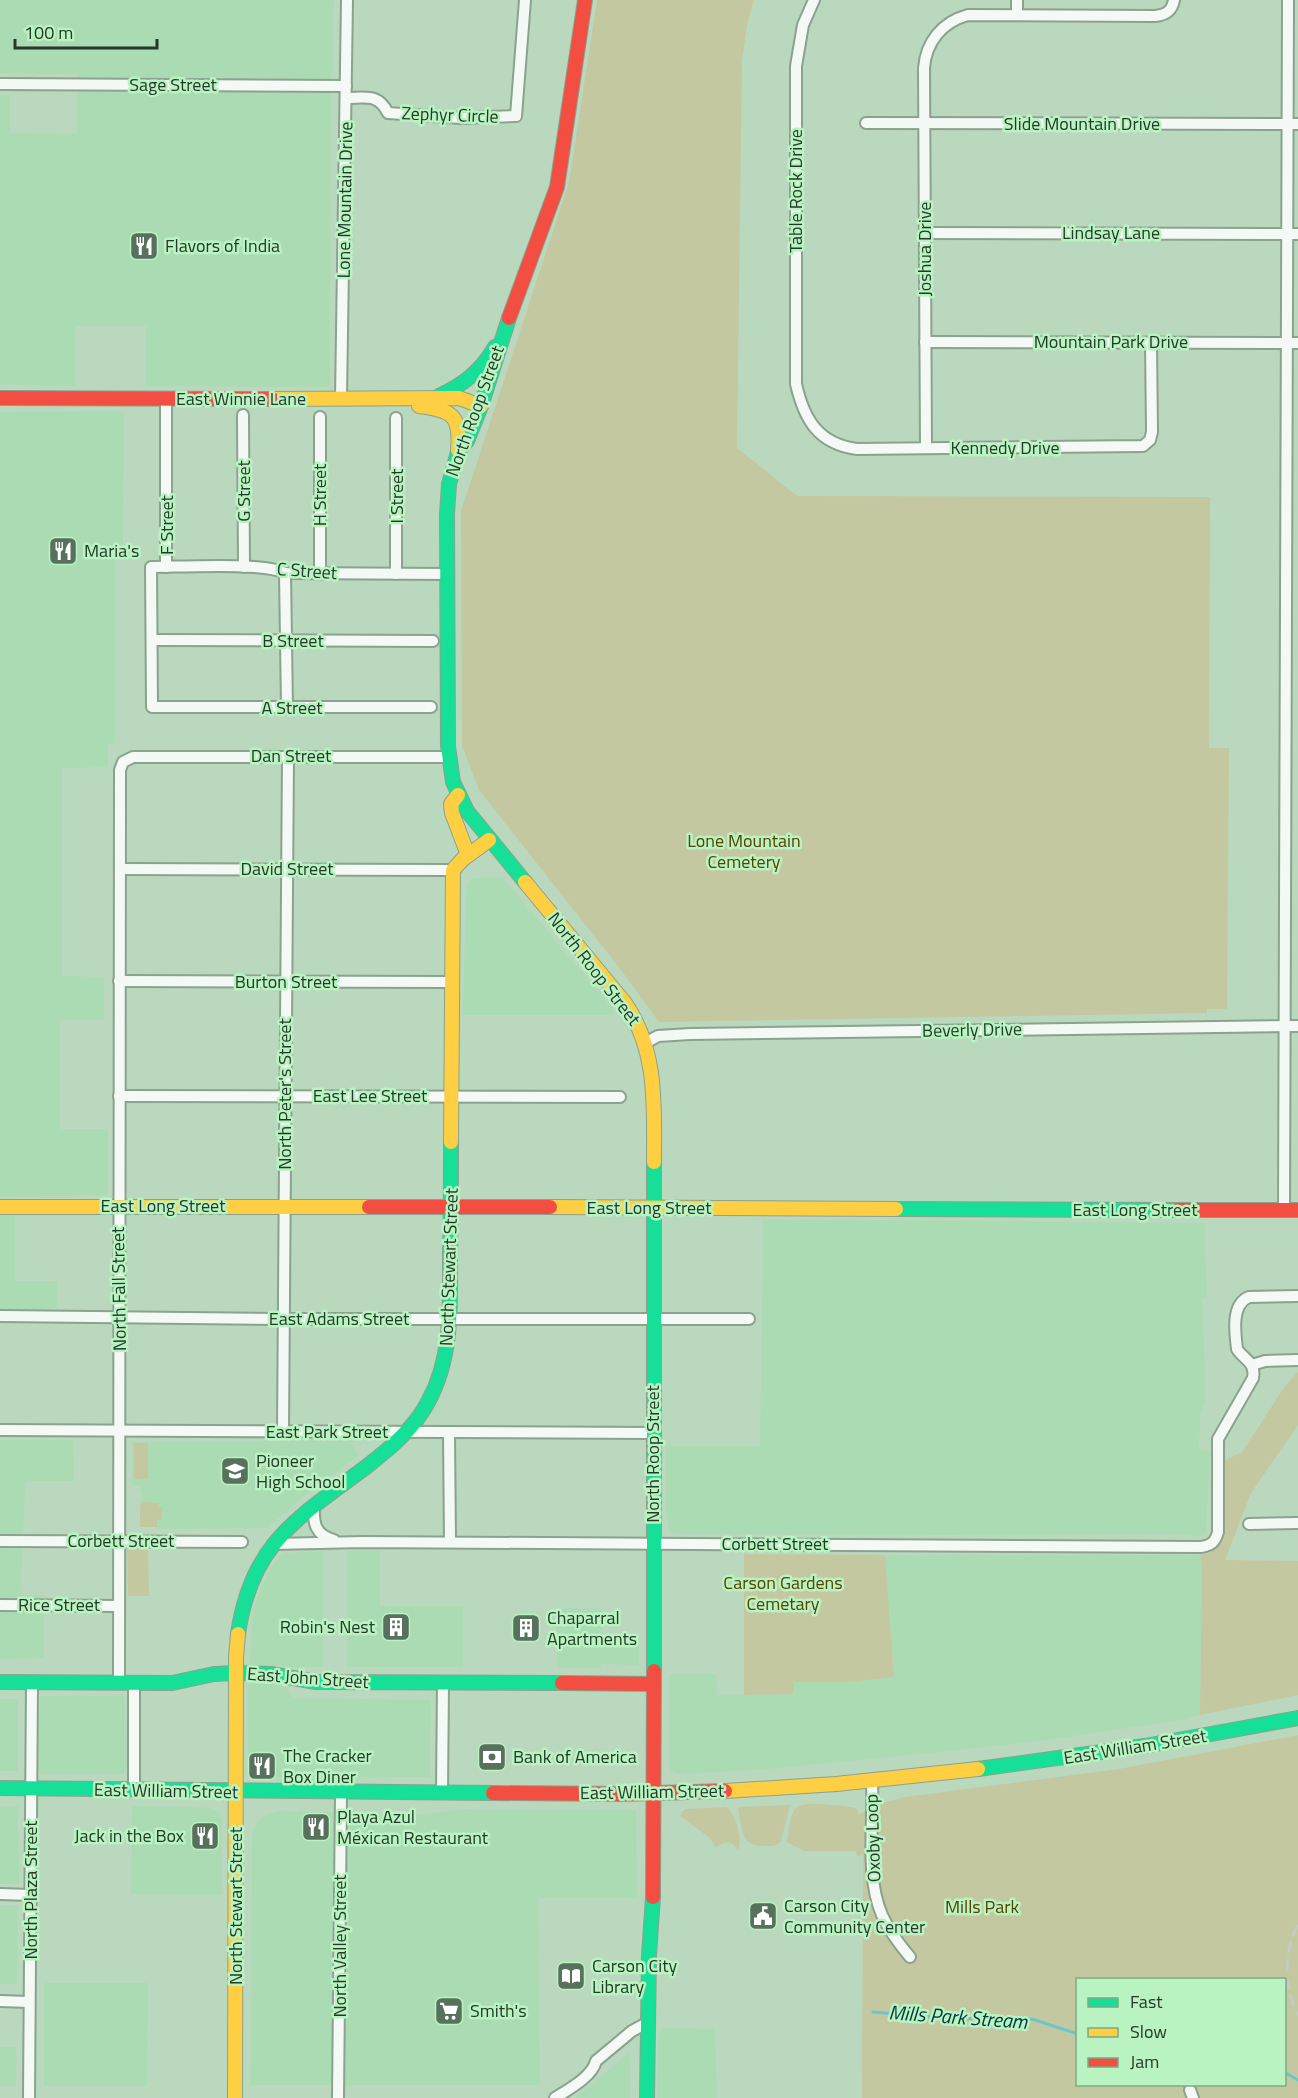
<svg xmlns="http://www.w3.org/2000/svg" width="1298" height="2098" viewBox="0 0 1298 2098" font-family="'Titillium Web',sans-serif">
	<rect width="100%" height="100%" fill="#bad8be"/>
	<g fill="#abdbb3">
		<path d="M0,0H334L333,70L331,77L330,385L326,387L146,386V326H75V386L0,384V95H10V133L77,134L78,74L0,73Z"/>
		<path d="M124,411L123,553H115V743L108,744V767L62,768V976L104,977V1020H60V1129H108V1195L0,1197V412Z"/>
		<path d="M502,877L613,1009V1015H463L466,892L468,884L473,878Z"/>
		<path d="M0,1216H15V1281H57V1309H0Z"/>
		<path d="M763,1219L1205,1223L1207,1298H1202L1206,1397L1200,1415L1199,1450L1210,1451L1206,1532L1201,1536L1168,1534L941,1535L676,1534L669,1530L666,1512V1446H760Z"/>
		<path d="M0,1440H73L74,1481H28L25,1484L21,1595H44V1658L0,1659Z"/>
		<path d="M351,1441L358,1456L304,1496L267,1528L158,1529V1527H140L142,1495L139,1486L132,1485V1442Z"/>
		<path d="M323,1551V1667H249L253,1610L258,1595L268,1573L277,1559L284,1553Z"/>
		<path d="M347,1551H380V1606H463V1667H347Z"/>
		<path d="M885,1555H1200L1202,1566L1200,1715L1181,1720L1046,1740L939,1752L757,1770L678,1774L672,1772L669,1766V1674H716L717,1695L793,1694V1682H848L894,1677Z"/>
		<path d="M557,1608L602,1609L601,1638H639V1665L601,1664V1668H557Z"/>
		<path d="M251,1683L278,1684L285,1687L294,1698L431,1700L430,1777H253L248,1770V1686Z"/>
		<path d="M42,1696H122L125,1698L126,1770L124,1774H40L39,1769L40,1698Z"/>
		<rect x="0" y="1699" width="18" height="72"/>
		<path d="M0,1806H18L19,1884H0Z"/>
		<path d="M132,1806L211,1808L219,1812L222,1820V1895L131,1894Z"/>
		<path d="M464,1809L636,1810L637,1897L538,1898L540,2085H250L252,1835L256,1823L264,1816L279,1811L418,1815Z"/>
		<path d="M0,1905H18L17,1984H0Z"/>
		<path d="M44,1983H148L147,2086H44Z"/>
		<path d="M662,2028L715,2029L717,2098H657L658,2035Z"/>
		<rect x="0" y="2047" width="16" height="39"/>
		<path d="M630,2052V2098H576V2097Z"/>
	</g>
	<g fill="#c4c8a0" fill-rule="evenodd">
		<path d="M597,0H754L747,25L742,61L737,448L797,496L1210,497L1209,748H1229L1227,1009H1207V1013L659,1022L621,970L479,790L462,746L461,511L569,182Z"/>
		<path d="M1298,1372V1425L1251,1493L1225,1560L1298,1561V1695L1200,1715L1202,1566L1200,1555C1212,1551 1217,1547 1221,1535L1223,1461L1242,1452L1285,1386Z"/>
		<rect x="134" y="1443" width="14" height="36"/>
		<path d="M143,1502L159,1503V1507H162V1520H157V1527H140V1506Z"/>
		<path d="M148,1549L149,1596H128L127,1550Z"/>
		<path d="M744,1554L885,1555L894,1677L848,1682H794L793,1694L744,1695Z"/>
		<path d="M1298,1735V2098H862L863,1855L857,1856L856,1851H804L787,1842C789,1831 789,1818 795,1809C801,1799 840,1806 851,1807L856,1808L859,1814L886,1802L905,1797L1119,1769ZM1078,1980H1284V2084H1078Z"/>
		<path d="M790,1805L781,1841C776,1847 771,1846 763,1846C740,1846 743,1829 738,1810L739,1807Z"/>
		<path d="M726,1807C735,1813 744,1840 738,1850C732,1840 724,1841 716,1848L710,1838L680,1816L685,1809Z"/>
	</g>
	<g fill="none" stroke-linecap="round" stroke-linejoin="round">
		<g stroke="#6cc6cb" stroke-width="3">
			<path d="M873,2012L956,2019L1019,2017L1035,2020L1078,2034"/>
			<path d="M1284,2072L1298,2080"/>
		</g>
		<g stroke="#8aa28e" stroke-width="14">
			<g id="street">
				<path d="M814,0L803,25L796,66V384C804,419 818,444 857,449L1143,446L1150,440L1152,432L1151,342"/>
				<path d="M1017,0V15"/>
				<path d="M0,84L346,86"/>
				<path d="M346,98C366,98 378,93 388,113L461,118L516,116L525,0"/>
				<path d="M866,123L1298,124"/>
				<path d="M925,233L1298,234"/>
				<path d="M925,342L1298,343"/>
				<path d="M166,399V567"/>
				<path d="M341,399L347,0"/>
				<path d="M243,415L244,567"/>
				<path d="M320,417V574"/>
				<path d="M396,418V574"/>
				<path d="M926,448L924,68C926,42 942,22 968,15L1155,16C1166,15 1172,11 1174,0"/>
				<path d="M285,573L287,709"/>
				<path d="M152,640L433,641"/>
				<path d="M431,707H152L151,567C179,567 265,562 285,573L447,574"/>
				<path d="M120,869L453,870"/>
				<path d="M119,981L452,982"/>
				<path d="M647,1042L658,1036L690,1034L1298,1026"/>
				<path d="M119,1096L620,1097"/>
				<path d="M1284,1210L1288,0"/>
				<path d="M0,1316L283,1319H749"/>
				<path d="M1252,1365L1265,1361L1298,1360"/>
				<path d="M0,1430L654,1433"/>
				<path d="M283,1432L288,756"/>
				<path d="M449,1432L450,1542"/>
				<path d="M314,1505C313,1523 315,1535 334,1540"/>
				<path d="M1249,1524L1298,1523"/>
				<path d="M0,1541L242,1542"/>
				<path d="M273,1544L363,1542L1201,1547C1211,1545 1215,1543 1218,1532V1439L1253,1378C1256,1362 1244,1360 1237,1349C1235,1332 1231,1304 1249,1297L1298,1296"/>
				<path d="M0,1605L119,1606"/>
				<path d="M119,1682L120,770L123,762L133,757H450"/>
				<path d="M872,1781C874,1823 865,1876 882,1915C889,1931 899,1944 910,1957"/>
				<path d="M134,1790V1683"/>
				<path d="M442,1793L443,1683"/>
				<path d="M0,1894L31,1895"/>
				<path d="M0,2001L29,2002"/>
				<path d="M1190,2090L1193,2098"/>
				<path d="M29,2098L32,1682"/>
				<path d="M338,2098L341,1793"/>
				<path d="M555,2098C569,2089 592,2077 596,2061L632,2031L647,2023"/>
			</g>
		</g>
		<g stroke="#8aa28e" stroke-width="16">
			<g id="fast">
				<path d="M509,318L481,406L467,441L458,452L449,484L447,514L448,746L453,782L467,811L525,882"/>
				<path d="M439,396C464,384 481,371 495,347"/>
				<path d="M654,1162V1671"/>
				<path d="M896,1209L1178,1210"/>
				<path d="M238,1634C251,1543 298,1518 366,1467C389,1449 414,1429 428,1402C453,1357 450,1305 450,1256C451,1218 451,1180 451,1142"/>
				<path d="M0,1682L172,1683L214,1674L236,1673L271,1674L316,1682L562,1683"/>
				<path d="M978,1769L1145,1746L1298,1718"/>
				<path d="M0,1788L493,1793"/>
				<path d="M647,2098L649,1955L653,1897"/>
			</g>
		</g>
		<g stroke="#8aa28e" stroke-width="16">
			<g id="slow">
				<path d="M272,399L459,398L481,406"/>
				<path d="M419,406C452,410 461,415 458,450"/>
				<path d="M458,795L451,804L452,813L468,855"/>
				<path d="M525,882L625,1003C658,1051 654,1106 654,1162"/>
				<path d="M451,1142L453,870L463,859L489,840"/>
				<path d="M0,1207H369"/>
				<path d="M550,1207L896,1209"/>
				<path d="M725,1791L836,1784L978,1769"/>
				<path d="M235,2098L236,1657L238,1634"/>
			</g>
		</g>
		<g stroke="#8aa28e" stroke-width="16">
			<g id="jam">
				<path d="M509,318L557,187L585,0"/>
				<path d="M0,398L272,399"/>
				<path d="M369,1207H550"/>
				<path d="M1178,1210H1298"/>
				<path d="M562,1683L653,1684"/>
				<path d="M493,1793L622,1794L725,1791"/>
				<path d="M653,1897L654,1671"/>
			</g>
		</g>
		<use href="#street" stroke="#f5f9f5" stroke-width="10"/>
		<use href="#fast" stroke="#16e098" stroke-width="14"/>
		<use href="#slow" stroke="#ffcf43" stroke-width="14"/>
		<use href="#jam" stroke="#f24e42" stroke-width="14"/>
		<path stroke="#c2cbc4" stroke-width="3" stroke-dasharray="12 6" stroke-linecap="butt" d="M1298,1925C1283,1951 1284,1989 1298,2015"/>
	</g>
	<defs>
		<g id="restaurant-square" transform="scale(1.5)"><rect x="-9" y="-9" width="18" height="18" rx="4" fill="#58715c" stroke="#baf3c2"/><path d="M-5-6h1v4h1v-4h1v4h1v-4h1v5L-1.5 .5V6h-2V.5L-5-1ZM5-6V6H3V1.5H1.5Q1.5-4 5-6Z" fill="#fff"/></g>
		<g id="school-square" transform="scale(1.5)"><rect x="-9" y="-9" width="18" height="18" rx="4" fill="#58715c" stroke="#baf3c2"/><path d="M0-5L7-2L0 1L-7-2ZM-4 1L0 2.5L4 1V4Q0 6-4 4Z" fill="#fff"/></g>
		<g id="building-square" transform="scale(1.5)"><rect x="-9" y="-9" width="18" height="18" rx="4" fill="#58715c" stroke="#baf3c2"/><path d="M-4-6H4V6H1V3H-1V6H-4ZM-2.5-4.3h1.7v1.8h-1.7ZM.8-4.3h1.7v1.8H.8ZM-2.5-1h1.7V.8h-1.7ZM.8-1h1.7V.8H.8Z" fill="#fff"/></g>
		<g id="bank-square" transform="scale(1.5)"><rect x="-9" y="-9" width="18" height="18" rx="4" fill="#58715c" stroke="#baf3c2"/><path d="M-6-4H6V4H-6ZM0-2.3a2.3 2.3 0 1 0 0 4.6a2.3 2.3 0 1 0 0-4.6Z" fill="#fff"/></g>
		<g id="civic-square" transform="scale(1.5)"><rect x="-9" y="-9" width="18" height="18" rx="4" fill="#58715c" stroke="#baf3c2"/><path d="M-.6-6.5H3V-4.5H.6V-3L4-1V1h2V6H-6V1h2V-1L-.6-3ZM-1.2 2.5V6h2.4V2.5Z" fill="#fff"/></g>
		<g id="library-square" transform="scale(1.5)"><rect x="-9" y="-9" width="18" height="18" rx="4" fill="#58715c" stroke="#baf3c2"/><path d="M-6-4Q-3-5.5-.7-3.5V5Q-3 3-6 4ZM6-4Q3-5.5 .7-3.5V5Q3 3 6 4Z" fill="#fff"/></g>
		<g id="supermarket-square" transform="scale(1.5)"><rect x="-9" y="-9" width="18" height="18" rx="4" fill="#58715c" stroke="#baf3c2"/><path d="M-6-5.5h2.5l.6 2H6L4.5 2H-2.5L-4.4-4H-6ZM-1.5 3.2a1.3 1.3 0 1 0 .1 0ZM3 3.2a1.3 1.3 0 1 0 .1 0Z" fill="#fff"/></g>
	</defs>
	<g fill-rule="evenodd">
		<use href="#restaurant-square" x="144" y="246"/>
		<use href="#restaurant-square" x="63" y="551"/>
		<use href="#school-square" x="235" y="1471"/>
		<use href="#building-square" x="396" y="1627"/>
		<use href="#building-square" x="526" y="1628"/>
		<use href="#bank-square" x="492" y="1757"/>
		<use href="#restaurant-square" x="262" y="1766"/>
		<use href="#restaurant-square" x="316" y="1827"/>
		<use href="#restaurant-square" x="205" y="1836"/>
		<use href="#civic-square" x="763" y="1916"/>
		<use href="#library-square" x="571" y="1976"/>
		<use href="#supermarket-square" x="449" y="2011"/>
	</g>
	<g text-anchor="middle" stroke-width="5" stroke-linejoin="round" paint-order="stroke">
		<g font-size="18" fill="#243a28" stroke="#baf3c2">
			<text x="173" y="91">Sage Street</text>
			<text transform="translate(450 115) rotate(2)" y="6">Zephyr Circle</text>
			<text x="1082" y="130">Slide Mountain Drive</text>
			<text transform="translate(796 191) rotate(-90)" y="6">Table Rock Drive</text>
			<text transform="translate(345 200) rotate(-89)" y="6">Lone Mountain Drive</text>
			<text x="1111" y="239">Lindsay Lane</text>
			<text transform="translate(925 249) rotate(-90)" y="6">Joshua Drive</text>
			<text x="1111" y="348">Mountain Park Drive</text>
			<text x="241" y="405">East Winnie Lane</text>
			<text transform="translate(475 411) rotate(-70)" y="6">North Roop Street</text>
			<text x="1005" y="454">Kennedy Drive</text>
			<text transform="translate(244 491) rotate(-90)" y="6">G Street</text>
			<text transform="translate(320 495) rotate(-90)" y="6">H Street</text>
			<text transform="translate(397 496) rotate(-90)" y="6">I Street</text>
			<text transform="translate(167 525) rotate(-90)" y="6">F Street</text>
			<text transform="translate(307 571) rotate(4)" y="6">C Street</text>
			<text x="293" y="647">B Street</text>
			<text x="292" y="714">A Street</text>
			<text x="291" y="762">Dan Street</text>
			<text x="287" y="875">David Street</text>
			<text transform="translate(594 969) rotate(52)" y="6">North Roop Street</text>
			<text x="286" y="988">Burton Street</text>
			<text transform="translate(972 1030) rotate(-1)" y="6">Beverly Drive</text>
			<text transform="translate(285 1094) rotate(-90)" y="6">North Peter's Street</text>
			<text x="370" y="1102">East Lee Street</text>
			<text x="163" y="1212">East Long Street</text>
			<text x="649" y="1214">East Long Street</text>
			<text x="1135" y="1216">East Long Street</text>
			<text transform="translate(449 1267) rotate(-88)" y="6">North Stewart Street</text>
			<text transform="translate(119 1289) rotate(-91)" y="6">North Fall Street</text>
			<text x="339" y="1325">East Adams Street</text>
			<text x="327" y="1438">East Park Street</text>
			<text transform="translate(653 1454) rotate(-90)" y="6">North Roop Street</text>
			<text x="121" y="1547">Corbett Street</text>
			<text x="775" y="1550">Corbett Street</text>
			<text x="59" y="1611">Rice Street</text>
			<text transform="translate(308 1678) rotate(4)" y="6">East John Street</text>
			<text transform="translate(1135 1747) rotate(-9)" y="6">East William Street</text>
			<text transform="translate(166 1791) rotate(1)" y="6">East William Street</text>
			<text transform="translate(652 1792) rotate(-1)" y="6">East William Street</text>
			<text transform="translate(873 1838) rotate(-92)" y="6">Oxoby Loop</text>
			<text transform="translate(31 1890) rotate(-90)" y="6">North Plaza Street</text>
			<text transform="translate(236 1906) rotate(-90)" y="6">North Stewart Street</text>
			<text transform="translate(340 1946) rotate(-90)" y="6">North Valley Street</text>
		</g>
		<g font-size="18" fill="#243a28" stroke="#baf3c2" text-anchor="start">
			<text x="165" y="252">Flavors of India</text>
			<text x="84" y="557">Maria's</text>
			<text x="256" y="1467">Pioneer<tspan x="256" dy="21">High School</tspan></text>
			<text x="547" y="1624">Chaparral<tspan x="547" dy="21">Apartments</tspan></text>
			<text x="375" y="1633" text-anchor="end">Robin's Nest</text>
			<text x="283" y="1762">The Cracker<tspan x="283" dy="21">Box Diner</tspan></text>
			<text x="513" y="1763">Bank of America</text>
			<text x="337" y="1823">Playa Azul<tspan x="337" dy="21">Méxican Restaurant</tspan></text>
			<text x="184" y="1842" text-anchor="end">Jack in the Box</text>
			<text x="784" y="1912">Carson City<tspan x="784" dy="21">Community Center</tspan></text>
			<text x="592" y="1972">Carson City<tspan x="592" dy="21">Library</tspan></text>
			<text x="470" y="2017">Smith's</text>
		</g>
		<g font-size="18" fill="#574200" stroke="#baf3c2">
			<text x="744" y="847">Lone Mountain<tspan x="744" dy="21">Cemetery</tspan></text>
			<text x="783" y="1589">Carson Gardens<tspan x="783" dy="21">Cemetary</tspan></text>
			<text x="982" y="1913">Mills Park</text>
		</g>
		<g font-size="20" font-style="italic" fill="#00373e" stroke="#baf3c2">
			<text transform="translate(958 2017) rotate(4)" y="7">Mills Park Stream</text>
		</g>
	</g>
	<rect x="1076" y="1978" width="210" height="108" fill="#baf3c2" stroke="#7ea984" stroke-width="1.5"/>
	<rect x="1088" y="1998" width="30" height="9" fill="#16e098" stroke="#7ea984" stroke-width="1.5"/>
	<text x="1130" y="2008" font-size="18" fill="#243a28">Fast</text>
	<rect x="1088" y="2028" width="30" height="9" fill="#ffcf43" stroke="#7ea984" stroke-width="1.5"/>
	<text x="1130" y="2038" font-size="18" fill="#243a28">Slow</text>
	<rect x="1088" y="2058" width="30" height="9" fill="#f24e42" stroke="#7ea984" stroke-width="1.5"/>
	<text x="1130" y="2068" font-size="18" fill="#243a28">Jam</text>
	<path d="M15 39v9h142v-9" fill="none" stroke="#243a28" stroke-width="3"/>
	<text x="24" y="39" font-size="18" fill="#243a28" stroke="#baf3c2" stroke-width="4.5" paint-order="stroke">100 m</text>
</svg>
